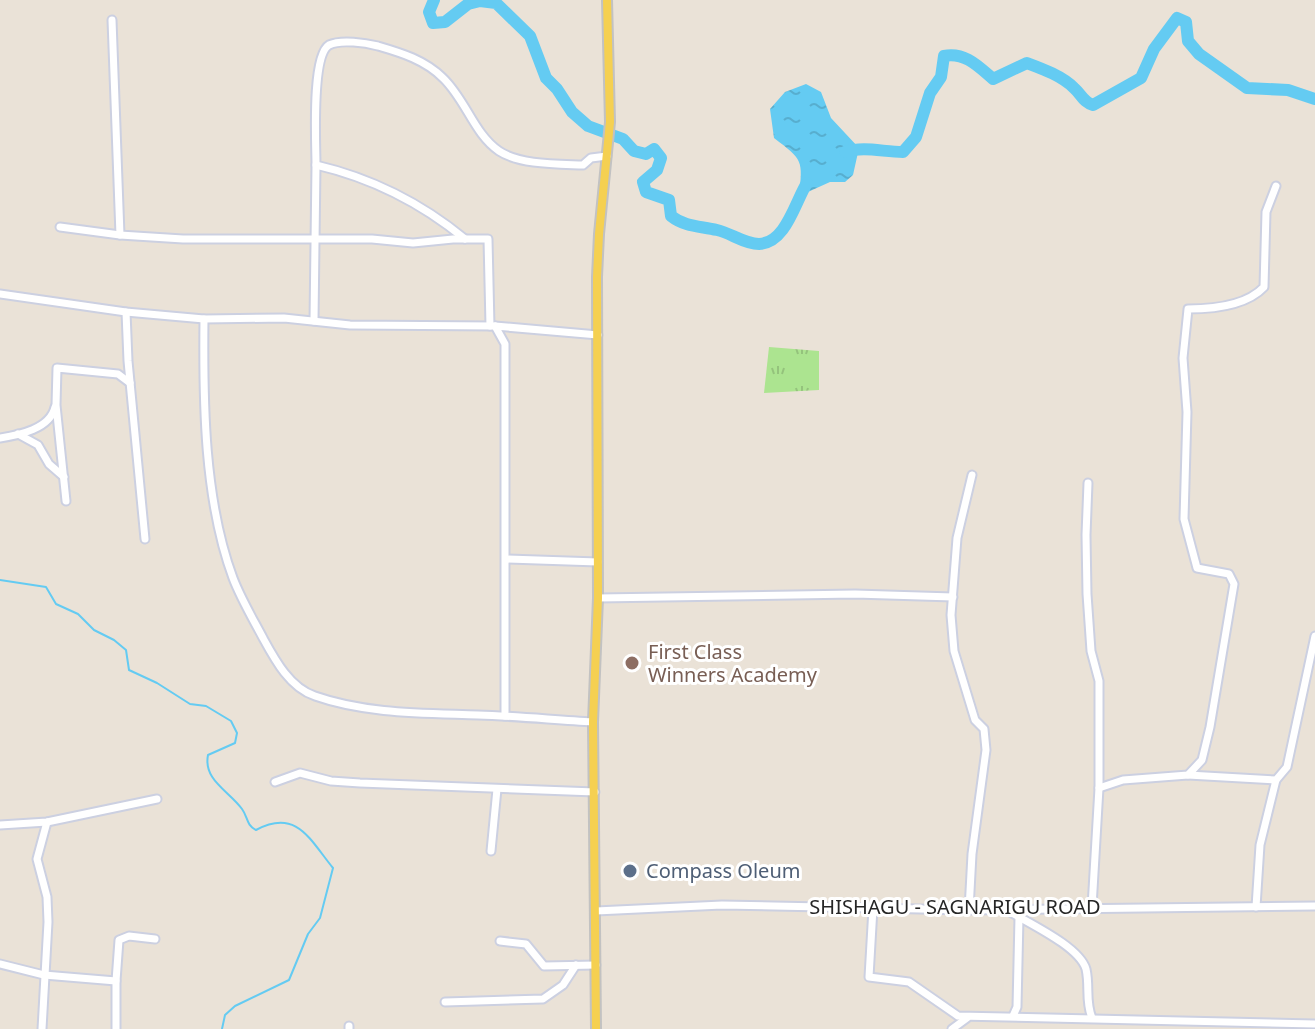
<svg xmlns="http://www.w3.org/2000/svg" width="1315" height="1029" viewBox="0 0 1315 1029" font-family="'Noto Sans',sans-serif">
	<defs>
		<pattern id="grass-tufts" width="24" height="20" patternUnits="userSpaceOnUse" patternTransform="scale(2)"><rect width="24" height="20" fill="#ace490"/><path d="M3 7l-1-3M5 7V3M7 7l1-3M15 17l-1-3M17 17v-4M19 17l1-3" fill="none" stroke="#94c37c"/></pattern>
		<pattern id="water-ripples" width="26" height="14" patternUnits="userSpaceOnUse" patternTransform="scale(2)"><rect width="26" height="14" fill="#64cbf2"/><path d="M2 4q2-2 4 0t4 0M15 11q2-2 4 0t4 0" fill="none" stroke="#57aecf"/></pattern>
	</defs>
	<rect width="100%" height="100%" fill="#eae2d7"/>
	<path fill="url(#grass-tufts)" d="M769,347L819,351V390L764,393Z"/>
	<path fill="url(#water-ripples)" d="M806,84L821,92L831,118L859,148L853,175L845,182H830L799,196C803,160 803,160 774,138L770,109L785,92Z"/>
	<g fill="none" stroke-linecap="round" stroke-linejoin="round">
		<path stroke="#64cbf2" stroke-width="2" d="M0,580L46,587L56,604L78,614L94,630L114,640L126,650L129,670L157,683L190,704L206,706L231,721L237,733L235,743L208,755C203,780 229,791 242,809C248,817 246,825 256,830C297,808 310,840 333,868L320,918L308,934L289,980L235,1006L225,1015L222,1029"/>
		<g stroke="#64cbf2" stroke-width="12">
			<path d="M434,0L429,12L433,23L445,22L468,4L480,1L496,3L530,36L546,78L557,89L572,112L588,126L623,139L634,151L646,154L654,149L661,158L657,170L643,182L646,192L669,200L671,216C685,227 700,226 717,230C731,233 744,244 759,244C786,243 795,202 807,183"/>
			<path d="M845,152C864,146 883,152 903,152L916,137L930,93L941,77L944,56C965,52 978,66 993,79L1027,63C1043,69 1062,76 1074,88C1082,95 1083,102 1093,105L1141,78L1154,49L1177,18L1186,22L1188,41L1199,54L1247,88L1288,90L1315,99"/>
		</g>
		<g stroke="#ccd0e1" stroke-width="11">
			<g id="minor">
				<path d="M112,20L120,235L183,239H372L413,243L453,239H488L490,326"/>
				<path d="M60,227L120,235"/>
				<path d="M465,239C420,202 372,178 316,165C316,144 311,56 329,45C341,39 366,43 378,46C402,53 425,60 443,78C466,100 474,134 499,151C520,165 558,164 583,165L591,158L607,156"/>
				<path d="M0,294L126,312L204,319L284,318L350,325L495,326L598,335"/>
				<path d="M126,312L128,361L145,539"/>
				<path d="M204,319C203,402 204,500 233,578C241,599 253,619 263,638C275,660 290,688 315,696C366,714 424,713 478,715C516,716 555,720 593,722"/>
				<path d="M314,321L316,165"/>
				<path d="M495,326L505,344V716"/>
				<path d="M18,434L38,445L49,464L64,477"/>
				<path d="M0,438C19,435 50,429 55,407"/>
				<path d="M1088,483L1086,535L1087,594L1091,651L1099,681V788L1092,907"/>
				<path d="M66,501L56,405L57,368L118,374L130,383"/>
				<path d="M506,559L598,562"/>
				<path d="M598,598L855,594L953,597"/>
				<path d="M1188,775L1276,780L1287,767L1315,636"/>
				<path d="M275,782L300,773L331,781L360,783L595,792"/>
				<path d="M1099,788L1123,780L1188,775L1202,760L1210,727L1234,584L1229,574L1197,568L1184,519L1187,412L1183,358L1188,309C1214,309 1246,306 1264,287L1266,212L1276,186"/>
				<path d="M0,825L47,822L157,799"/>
				<path d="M491,851L497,789"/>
				<path d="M1256,907L1260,845L1276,780"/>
				<path d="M873,908L869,977L909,982L958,1016L1315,1024"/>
				<path d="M969,910L972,854L986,750L984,729L975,720L954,651L951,615L957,538L972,475"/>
				<path d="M1007,910C1028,923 1079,946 1086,969C1090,987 1085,1001 1092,1018"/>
				<path d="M596,911L722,905L969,910L1315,906"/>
				<path d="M500,941L526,944L544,966L596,965"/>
				<path d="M0,964L44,975L116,981"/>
				<path d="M445,1002L543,999L563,985L576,965"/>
				<path d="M1013,1016L1017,1007L1019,917"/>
				<path d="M349,1026V1029"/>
				<path d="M42,1029L48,922L47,897L37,859L47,822"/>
				<path d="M116,1029V981L119,940L129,936L155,939"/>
				<path d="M952,1029L967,1018"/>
			</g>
		</g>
		<g stroke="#c2c2c2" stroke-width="12">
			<path id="major" d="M596,1029L593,722L598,598L597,277L599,234L610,122L607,0"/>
		</g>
		<use href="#minor" stroke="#fff" stroke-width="7"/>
		<use href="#major" stroke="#f5d051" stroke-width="8"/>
	</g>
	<circle fill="#8d6e63" stroke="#fff" stroke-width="3" cx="632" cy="663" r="8"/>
	<circle fill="#5c6f8a" stroke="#fff" stroke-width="3" cx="630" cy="871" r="8"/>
	<g text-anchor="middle" stroke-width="6" stroke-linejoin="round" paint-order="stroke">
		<g font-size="20" fill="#785e54" stroke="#fff" text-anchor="start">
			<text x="648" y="659">First Class<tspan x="648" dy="23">Winners Academy</tspan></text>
		</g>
		<g font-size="20" fill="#4e5e75" stroke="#fff" text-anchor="start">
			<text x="646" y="878">Compass Oleum</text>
		</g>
		<g font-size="20" fill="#262626" stroke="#fff">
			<text x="955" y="914">SHISHAGU - SAGNARIGU ROAD</text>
		</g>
	</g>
</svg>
